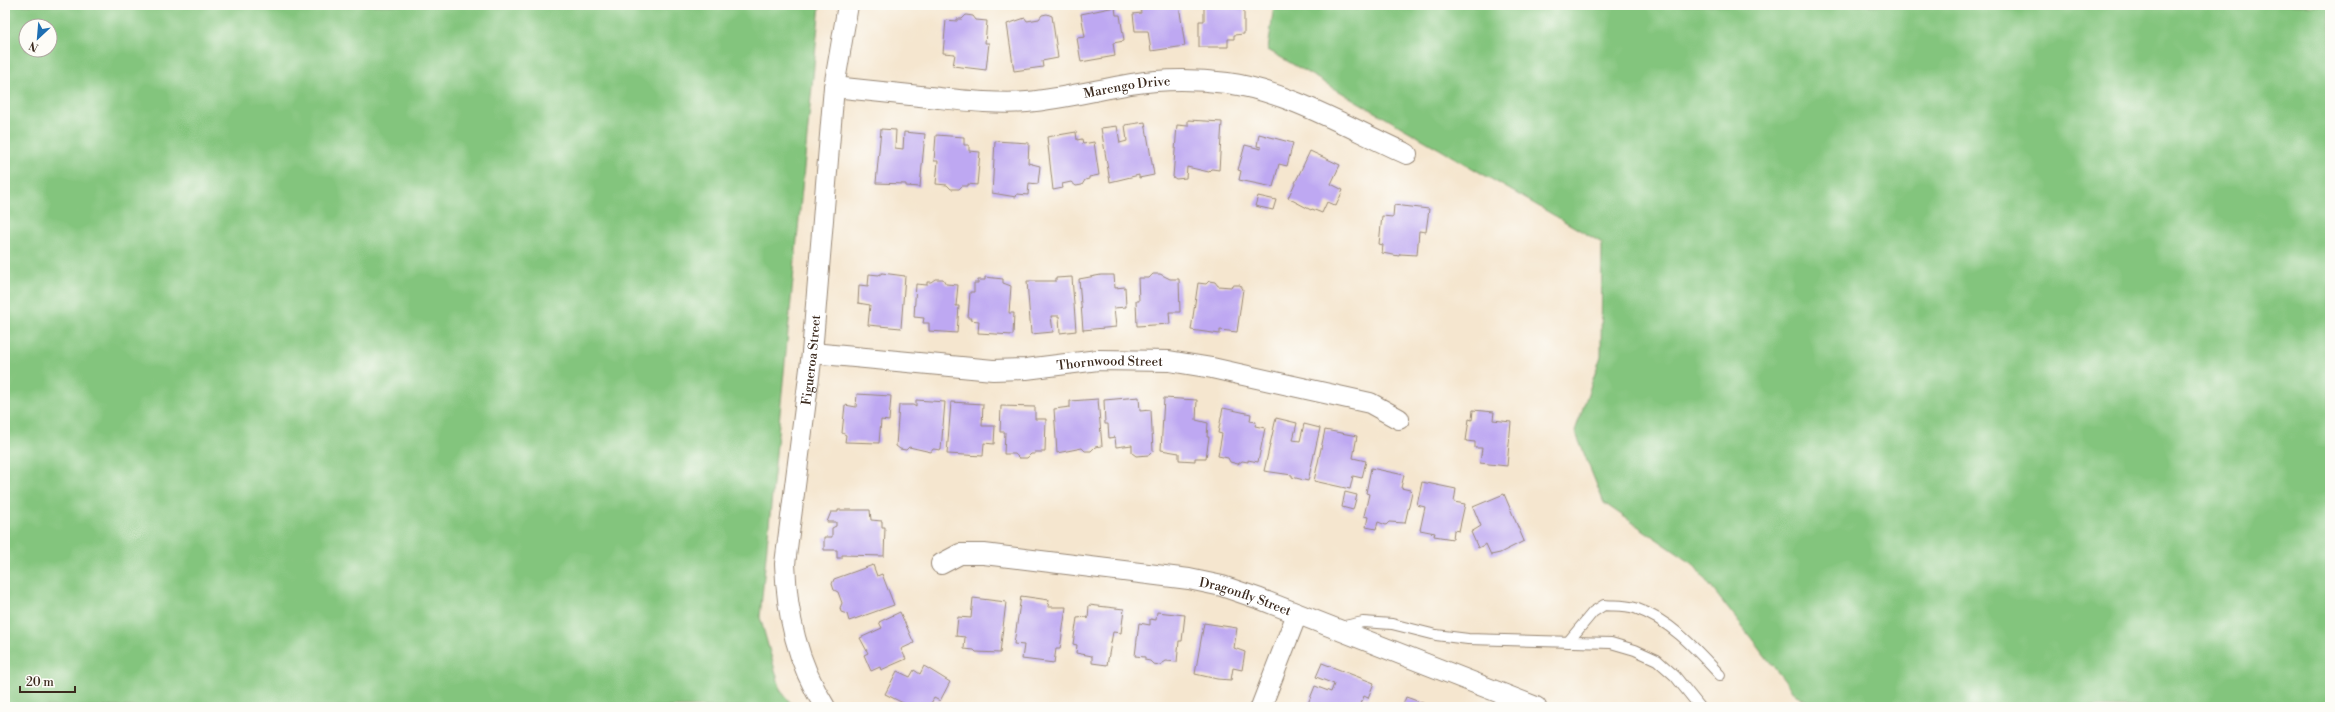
<svg xmlns="http://www.w3.org/2000/svg" width="2335" height="712" viewBox="0 0 2335 712" font-family="'Libre Bodoni',serif">
	<rect width="100%" height="100%" fill="#fdfcf7"/>
	<filter id="ink" filterUnits="userSpaceOnUse"><feTurbulence type="fractalNoise" baseFrequency=".025" numOctaves="2"/><feDisplacementMap in="SourceGraphic" scale="8" xChannelSelector="R" yChannelSelector="G"/><feConvolveMatrix kernelMatrix="1 2 1 2 8 2 1 2 1" color-interpolation-filters="sRGB"/></filter>
	<filter id="wash" filterUnits="userSpaceOnUse"><feTurbulence type="fractalNoise" baseFrequency=".012" numOctaves="4" result="noise"/><feDisplacementMap in="SourceGraphic" scale="16" xChannelSelector="R" yChannelSelector="G"/><feGaussianBlur stdDeviation="0.9" result="paint"/><feColorMatrix in="noise" values="0 0 0 0 0 0 0 0 0 0 0 0 0 0 0 0 0 1.4 0 .05"/><feComposite in="paint" operator="in"/></filter>
	<g filter="url(#wash)">
		<rect width="100%" height="100%" fill="#f5e6cf"/>
		<g fill="#83c57d" stroke="#5f784e" fill-rule="evenodd">
			<path d="M5,5H820L760,617L781,691L794,707H5ZM26,26H50V50H26Z"/>
			<path d="M1274,5H2330V707H1816L1795,694L1693,564L1604,503L1575,431L1601,356L1602,243L1268,50Z"/>
		</g>
		<g id="blocks">
			<g fill="#bea8f2">
				<path d="M1140,5H1179L1185,46L1151,51L1148,31H1135L1133,14L1141,13Z"/>
				<path d="M1204,5H1244V34L1234,35V39H1228V47H1199V21H1204Z"/>
				<path d="M1115,7L1116,15H1120L1124,41L1113,43L1115,56L1081,62L1077,38L1085,37L1081,14Z"/>
				<path d="M1047,14L1052,16L1058,58L1042,61L1043,67L1014,71L1007,24L1025,18L1027,21L1039,19L1042,15Z"/>
				<path d="M966,15L973,16L976,20L987,21L985,43H989L986,70L953,66L955,54L943,53L946,20L957,21V19H962Z"/>
				<path d="M1188,120L1222,122L1219,170L1212,169L1209,172L1187,167L1186,178L1176,179L1173,177L1177,125L1188,126Z"/>
				<path d="M1145,122L1154,175L1139,178V175L1110,182L1101,128L1117,126L1120,143L1127,141L1125,125Z"/>
				<path d="M881,129L896,130L895,148L903,149L904,132L925,134L920,187L906,186V184L876,183Z"/>
				<path d="M1076,132L1077,140L1082,139L1083,144L1094,142L1099,175L1089,177V179L1085,180L1082,185L1076,186L1071,182L1062,184L1063,188L1053,190L1047,137Z"/>
				<path d="M1259,134L1293,143L1287,166L1279,164L1273,187L1239,180L1241,171L1238,170L1245,145L1261,149V147L1257,146Z"/>
				<path d="M936,135L964,137V145H969V151L980,152L977,185L968,184V186H962L959,189H951L947,185L936,184L938,161H934Z"/>
				<path d="M995,141L1029,143L1028,163L1040,166L1038,184L1029,183L1028,195L1017,194L1016,197L992,193Z"/>
				<path d="M1310,151L1340,165L1331,184L1343,190L1336,206L1327,202L1322,213L1312,209L1311,210L1288,198Z"/>
				<path d="M1258,196L1276,200L1273,210L1255,206Z"/>
				<path d="M1394,205L1429,209L1426,232L1419,231L1417,255L1400,254L1399,256L1382,253L1383,245L1379,244L1382,216L1393,217Z"/>
				<path d="M882,273L905,276L901,328L868,325L870,305L858,303L859,285L868,286L869,274L879,275Z"/>
				<path d="M1153,274H1160L1170,279H1179L1180,312H1169L1170,324L1137,326L1136,301H1139L1138,278H1149Z"/>
				<path d="M1101,275H1114L1115,288L1125,287L1126,307L1114,308L1116,327L1083,330L1079,279Z"/>
				<path d="M985,277L1003,279V283L1011,286L1009,313H1014L1013,335L978,333L979,321L970,320L971,318H968L970,292H974V283H978V280H985Z"/>
				<path d="M1072,277L1076,331L1060,333L1059,316H1051L1053,332L1031,334L1027,281H1056V278Z"/>
				<path d="M935,279H943L946,284L958,285L956,306H959L957,333L929,331V323H923L924,318L914,317L916,284L927,285V282H931Z"/>
				<path d="M1209,281L1215,282L1218,286L1231,287L1234,285H1240L1243,289L1237,332L1220,330V334L1191,330L1198,283L1206,284Z"/>
				<path d="M857,394L891,396L889,421L881,420L879,443L845,442L846,435L842,433L845,405L856,407Z"/>
				<path d="M1139,397L1140,411L1151,410L1153,451L1149,455L1136,456L1132,453V445L1116,447L1115,437L1109,438L1108,424H1105L1104,400Z"/>
				<path d="M1164,398L1197,400L1196,420L1208,423L1207,437H1209L1206,458H1195V461L1179,460V453L1161,450Z"/>
				<path d="M1098,399L1102,446L1095,447L1091,451H1085L1082,448L1057,453L1054,409L1070,407V401Z"/>
				<path d="M916,400L945,402L941,450L933,449L931,452L909,447L906,450L900,449L896,446L899,405H913L916,407Z"/>
				<path d="M951,402L983,404L982,426H995L994,444L984,443L983,456L947,454Z"/>
				<path d="M1001,406L1035,407V419H1046L1045,452H1035V454H1031L1027,458H1019L1015,454H1004L1005,432H1000Z"/>
				<path d="M1223,408L1251,414L1250,421L1256,422L1255,426L1265,428L1258,462L1248,460V462L1242,461L1238,464L1230,462L1228,458L1218,456L1222,434L1218,433Z"/>
				<path d="M1473,410L1494,412L1493,420L1511,422L1507,466L1480,463L1482,448H1475V442L1466,441L1469,419L1472,420Z"/>
				<path d="M1276,418L1297,423L1293,440L1300,441L1304,424L1320,428L1308,481L1292,477V475L1264,471Z"/>
				<path d="M1325,430L1357,436L1353,458L1366,461L1362,478L1353,476L1350,489L1314,481Z"/>
				<path d="M1371,468L1404,475L1401,488L1410,490L1412,492L1405,523L1389,522L1386,525L1378,522L1376,529L1366,527L1368,517L1364,516L1369,494L1366,493Z"/>
				<path d="M1422,482L1456,489L1454,502L1465,504L1459,531L1454,530L1453,539L1434,536L1435,533L1420,530L1425,507L1417,505Z"/>
				<path d="M1345,492L1357,495L1353,510L1342,507Z"/>
				<path d="M1504,494L1524,541L1500,553L1491,555L1486,544L1478,548L1471,532L1481,526L1473,507Z"/>
				<path d="M838,510H870L871,520L882,521V527H885L884,556L842,555V558H837V550H824V537H832V528L836,526V522H827L831,512H838Z"/>
				<path d="M873,565L877,576L882,574L894,605L849,621L847,614L841,612L840,608L842,603L838,592L834,590L832,584L834,579Z"/>
				<path d="M1021,596L1049,600L1048,607H1066L1060,649H1056L1054,663L1022,659L1024,645L1014,644Z"/>
				<path d="M973,598L1006,602L1000,653L976,652L974,650L964,649L965,637L956,636L958,617L971,618Z"/>
				<path d="M1089,605L1124,609L1121,633L1113,632L1107,665L1092,663V656L1076,653L1077,645L1073,644L1077,618L1087,617L1088,619Z"/>
				<path d="M900,612L914,643L901,649L906,659L881,670L880,667L871,671L864,655L868,653L860,638L882,628L879,622Z"/>
				<path d="M1157,612L1185,615L1182,641H1179L1177,662L1166,661L1160,665L1153,664L1150,661L1145,660V657L1135,656L1139,623L1150,625V619L1156,620Z"/>
				<path d="M1204,623L1237,628L1234,648L1245,652L1242,670L1233,668L1231,680L1217,679L1195,674Z"/>
				<path d="M1322,663L1374,683L1368,698L1364,696L1360,707L1307,706L1315,686L1331,692L1334,684L1316,677Z"/>
				<path d="M924,666L950,682L940,701L934,698L929,707H911L885,694L897,671L910,677L914,670L920,674Z"/>
				<path d="M1406,697L1434,707H1402Z"/>
			</g>
		</g>
	</g>
	<g filter="url(#ink)">
		<use href="#blocks" fill-opacity="0" stroke="#988876" stroke-width="1"/>
		<g fill="none" stroke-linecap="round" stroke-linejoin="round">
			<g stroke="#988876" stroke-width="12">
				<g id="lane">
					<path d="M1340,627L1363,622L1392,624L1436,635L1468,639L1611,643L1635,650L1657,660L1675,676L1700,707"/>
					<path d="M1568,642L1593,612L1604,605C1613,606 1625,605 1635,608C1670,620 1695,648 1720,675"/>
				</g>
			</g>
			<g stroke="#988876" stroke-width="22">
				<g id="street">
					<path id="s1" d="M834,87C869,91 904,94 939,98C969,101 998,104 1027,102C1062,99 1096,90 1131,84C1162,79 1196,79 1227,83C1288,91 1351,129 1407,154"/>
					<path id="s2" d="M812,353L993,370L1026,369L1098,360L1169,361L1212,368L1370,403L1399,419"/>
					<path id="s3" d="M941,564L960,554H984L1189,579L1222,586L1260,599L1536,707"/>
					<path id="s4" d="M825,707C797,663 787,615 785,564L812,353L834,87L848,5"/>
					<path d="M1261,707L1297,614"/>
				</g>
			</g>
			<use href="#lane" stroke="#fff" stroke-width="10"/>
			<use href="#street" stroke="#fff" stroke-width="20"/>
		</g>
	</g>
	<g text-anchor="middle" stroke-width="3" stroke-linejoin="round" paint-order="stroke">
		<g font-size="13" fill="#3b2a1e" stroke="#fdfcf7">
			<text dy="5" stroke="none"><textPath href="#s1" startOffset="295">Marengo Drive</textPath></text>
			<text dy="5" stroke="none"><textPath href="#s4" startOffset="356">Figueroa Street</textPath></text>
			<text dy="5" stroke="none"><textPath href="#s2" startOffset="299">Thornwood Street</textPath></text>
			<text dy="5" stroke="none"><textPath href="#s3" startOffset="311">Dragonfly Street</textPath></text>
		</g>
	</g>
	<rect width="2335" height="712" fill="none" stroke="#fdfcf7" stroke-width="20"/>
	<g transform="translate(38 38) rotate(206)"><circle r="19" fill="#fdfcf7" stroke="#afa8a0"/>
	<path d="M0-3L7 15L0 10L-7 15Z" fill="#1f6fb2"/>
	<text y="-6" font-size="11" font-weight="bold" text-anchor="middle" fill="#3b2a1e">N</text>
	</g>
	<path d="M20 686v6h55v-6" fill="none" stroke="#3b2a1e" stroke-width="2"/>
	<text x="26" y="686" font-size="12" fill="#3b2a1e" stroke="#fdfcf7" stroke-width="3" paint-order="stroke">20 m</text>
</svg>
